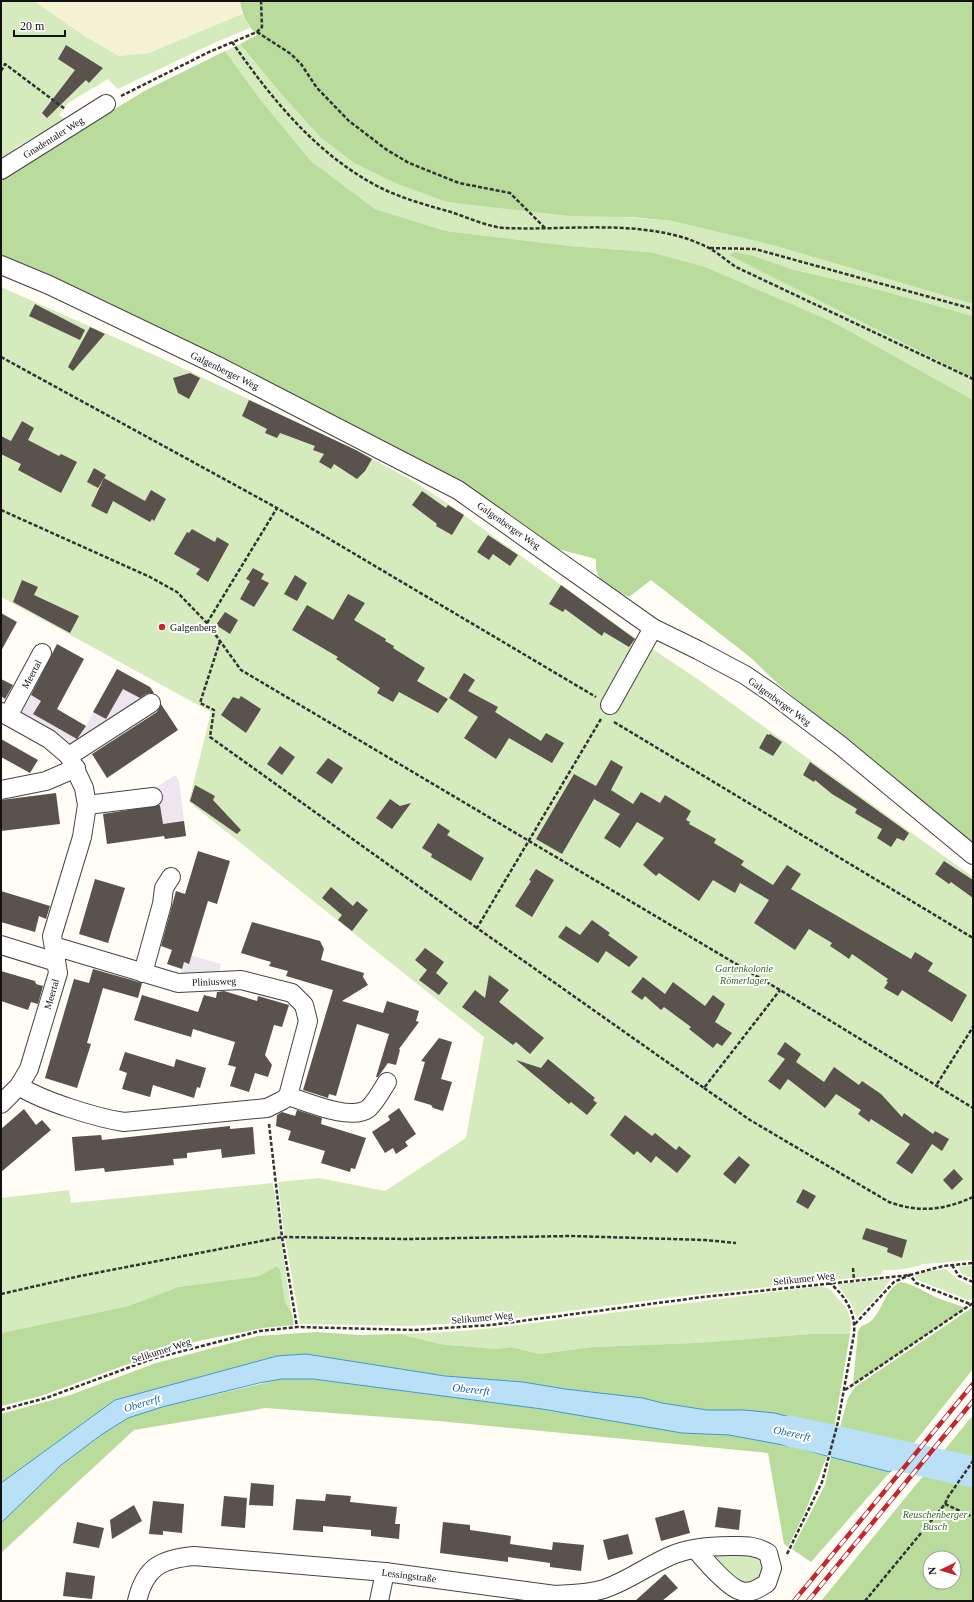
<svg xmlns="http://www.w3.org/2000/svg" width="974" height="1602" viewBox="0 0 974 1602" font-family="Georgia,serif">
	<rect width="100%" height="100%" fill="#fffdf5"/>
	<g fill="#eee6ef">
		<path d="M117,669L153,689L146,701L76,747L15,710L25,692L86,726Z"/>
		<path d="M175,775L179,781L186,836L165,839L160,802L148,793Z"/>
		<path d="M172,950L221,964L219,972L227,974L180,976L182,969L167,964Z"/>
	</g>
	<path fill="#f6f3d4" d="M34,1H240L242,14L149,53L119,56L83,35Z"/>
	<g fill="#d5ebbd">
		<path d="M1,1H34L83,35L119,56L149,53L242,14L250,28L216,42L118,89L108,79L68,103L59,115L65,119L15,148L17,152L1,163Z"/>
		<path d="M240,44L283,96L320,137L354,163L397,184L447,202L672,221L776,246L973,304V316L876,289L795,270L754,256L789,285L973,378V400L837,324L650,252L570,246L446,231L375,209L311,161L260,99L225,51Z"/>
		<path d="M1,287L161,358L358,451L413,481L447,503L624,630L699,680L973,877V1260L924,1264C911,1268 897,1271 883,1270L881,1275L674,1297L493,1321L409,1326L300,1324L284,1231L278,1182L319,1178L385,1191L466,1138L484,1037L189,802L211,712L1,597Z"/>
		<path d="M273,1183L292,1314L285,1302L280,1269L277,1266L259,1276L178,1287L128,1306L1,1333V1198L69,1190L71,1203Z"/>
		<path d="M973,1265V1279L961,1273L958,1267Z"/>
		<path d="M946,1269L957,1279L973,1286V1298L968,1300L915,1279L916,1275L923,1272Z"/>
		<path d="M891,1279L876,1298L857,1317L850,1302L837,1284Z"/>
		<path d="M820,1286L830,1289L847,1309L851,1321L850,1334H811L695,1343L592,1347L540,1354L511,1347L495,1349L440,1344L400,1334L448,1332L494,1328Z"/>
		<path d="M714,1551H756L767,1567L762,1582L742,1585L711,1559Z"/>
	</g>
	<g fill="#b9dc9c" fill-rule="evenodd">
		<path d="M240,1H973V304L776,246L672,221L631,217L570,216L447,202L397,184L354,163L320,137L283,96L240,44L257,35C247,25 242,15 240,1Z"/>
		<path d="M225,51L260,99L311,161L375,209L446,231L570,246L650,252L705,267L837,324L973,400V842L778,684L750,657L651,580L629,597C610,587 594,583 596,559L558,549L427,466L1,257V178L146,90Z"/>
		<path d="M735,252L754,256L795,270L876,289L973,316V378L729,255Z"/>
		<path d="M277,1266L280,1269L285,1302L292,1314L294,1325L263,1328L198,1341L161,1352L41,1396L1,1406V1333L128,1306L178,1287L259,1276Z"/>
		<path d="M900,1282C910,1282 928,1294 938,1298C947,1302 956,1304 966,1308L853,1385L858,1331C863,1322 867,1326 872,1320C883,1309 885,1290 900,1282Z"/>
		<path d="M973,1307V1369L910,1448L839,1431L848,1398L855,1387Z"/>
		<path d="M316,1332L359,1335L400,1334L440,1344L495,1349L511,1347L540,1354L592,1347L695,1343L811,1334H850L834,1429L775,1413L744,1410H707L662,1403L643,1398L565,1389L523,1382L445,1376L306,1354L277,1356L115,1400L1,1483V1414L70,1395L156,1363L258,1336Z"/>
		<path d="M282,1379H313L542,1409L682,1433L729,1435L799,1448L827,1456L806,1510L788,1547L784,1544L768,1453L438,1421L266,1408L134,1430L1,1553V1523L61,1465L101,1435L128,1418L162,1407Z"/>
		<path d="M973,1415V1601H821ZM930,1558H954V1582H930Z"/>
		<path d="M831,1457L890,1472L811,1562L792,1549L825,1485Z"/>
	</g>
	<g fill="#b9e0f7" stroke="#3f96cf">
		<path d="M306,1354L445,1376L523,1382L565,1389L643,1398L662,1403L707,1410H744L775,1413L834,1429L827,1456L799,1448L729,1435L682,1433L542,1409L313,1379H282L259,1383L162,1407L128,1418L101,1435L61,1465L1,1523V1483L115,1400L277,1356Z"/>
		<path d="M838,1431H839L910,1448L890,1472L831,1457Z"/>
	</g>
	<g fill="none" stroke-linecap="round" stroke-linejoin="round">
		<path stroke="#b9e0f7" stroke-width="31" d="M790,1431L973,1472"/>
	</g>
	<g fill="#5a524d">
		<path d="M66,45L103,68L89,83L86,80L47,118L42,113L75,70L58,59Z"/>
		<path d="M35,304L85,330L80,340L29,316Z"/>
		<path d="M90,327L105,334L73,371L68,367Z"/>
		<path d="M190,373L200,378L189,399L178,393L173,378Z"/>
		<path d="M249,400L356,450L372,459L365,471L357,479L334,464L331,469L319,462L324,454L313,450L315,446L280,433L277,438L265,433L267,429L242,416Z"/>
		<path d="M22,421L34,428L28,440L59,456L61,454L77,462L61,493L18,470L21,464L1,454V436L11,441Z"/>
		<path d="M94,468L106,475L98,488L87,482Z"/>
		<path d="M104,478L145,501L151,490L166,499L154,521L152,519L150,522L113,501L107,514L91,506Z"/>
		<path d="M422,491L446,508L448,505L464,515L452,535L436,526L437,524L412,505Z"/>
		<path d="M192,529L215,542L217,537L229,544L208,582L196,574L200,569L174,554L187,532L189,533Z"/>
		<path d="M488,535L518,555L510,566L493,554L489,560L477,552Z"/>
		<path d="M253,568L264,574L261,579L269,583L254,607L240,599L250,581L246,579Z"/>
		<path d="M295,575L307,583L297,601L284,594Z"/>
		<path d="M22,580L38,587L34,595L79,616L70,633L13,602Z"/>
		<path d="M561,585L635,639L629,647L604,632L602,636L565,609L563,612L549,604Z"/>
		<path d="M348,594L365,603L354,620L386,639L385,641L394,646L393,648L425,668L417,681L448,699L438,713L399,692L393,702L377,693L380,688L336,659L338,657L292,630L307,605L333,620Z"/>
		<path d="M225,612L238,620L230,634L216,625Z"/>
		<path d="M1,613L17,622L1,651Z"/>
		<path d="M57,644L84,659L57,709L86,726L77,739L33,714L41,701L31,695Z"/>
		<path d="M117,669L150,687L154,693L146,694L140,698L123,689L106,719L93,712Z"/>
		<path d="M464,673L475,680L468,691L498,707L495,712L541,741L546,733L564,743L552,763L509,738L496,759L464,738L478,717L449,698Z"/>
		<path d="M1,679L13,685L5,699L1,696Z"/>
		<path d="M241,696L261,709L246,733L221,715L233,697L239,699Z"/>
		<path d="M161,704L178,730L107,778L92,754L157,712Z"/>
		<path d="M767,734L769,735L770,734L782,742L773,756L759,748Z"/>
		<path d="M1,739L38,760L30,773L1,757Z"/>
		<path d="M280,746L295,757L282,775L267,764Z"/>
		<path d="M328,758L343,768L332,784L316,773Z"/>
		<path d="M611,760L623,767L611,790L633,804L641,792L660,803L665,795L691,811L686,820L690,822L689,824L716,839L714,843L744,861L741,865L773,885L787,865L801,874L791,889L911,959L915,952L933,963L928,971L967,995L952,1022L902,990L898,996L884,988L888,982L886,981L888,979L852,954L849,959L842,954L830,946L832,943L809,929L795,950L754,923L769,900L740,883L735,893L713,880L699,901L659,873L656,876L643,865L664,838L637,822L620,848L604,838L620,814L594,799L562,854L536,839L574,774L596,786Z"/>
		<path d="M810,762L909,833L904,841L897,838L891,847L877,838L882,829L855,813L857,809L832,794L815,780L814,782L803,775Z"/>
		<path d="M195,785L215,796L213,800L241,830L237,834L190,801Z"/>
		<path d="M56,793L60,824L1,831V800Z"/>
		<path d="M390,799L400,806L411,803L392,829L376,818Z"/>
		<path d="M160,805L163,824L184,821L186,836L165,839L164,836L107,844L103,814Z"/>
		<path d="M438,823L450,831L447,835L484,858L471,881L431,857L432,854L422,848Z"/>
		<path d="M198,851L230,861L217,904L208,901L189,964L184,962L182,969L167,964L172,950L161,946L176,891L185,894Z"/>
		<path d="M944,861L973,880V898L951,882L949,884L935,874Z"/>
		<path d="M536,869L554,880L532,917L515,906L531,881L529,880Z"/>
		<path d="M95,879L125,888L108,943L79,934Z"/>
		<path d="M331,887L353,906L357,901L368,910L352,931L338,920L342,915L322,898Z"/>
		<path d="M1,891L50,906L46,919L39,916L35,932L1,922Z"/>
		<path d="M592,920L610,933L608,935L638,957L629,967L606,951L598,963L558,937L566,926L580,935Z"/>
		<path d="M252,922L320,941L324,949L321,960L364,973L363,977L368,985L342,1001L383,1013L387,1001L419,1011L416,1021L419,1022L399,1049L400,1050L396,1065L388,1063L378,1077H376L389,1034L357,1024L336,1096L329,1094L328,1098L303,1090L333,990L286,976L288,971L269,966L271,962L241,953Z"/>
		<path d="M425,948L444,962L436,973L448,983L439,995L419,980L427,970L415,960Z"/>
		<path d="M93,969L142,983L138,998L103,988L87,1043L91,1044L77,1088L45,1078L74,979L89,983Z"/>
		<path d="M1,971L35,981L36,984L43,986L38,1004L31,1002L28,1010L1,1001Z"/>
		<path d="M489,975L509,990L499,1002L544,1038L530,1054L516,1042L513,1045L462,1007L475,990L485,998Z"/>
		<path d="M643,977L665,994L673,982L705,1006L713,995L725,1004L715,1022L732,1033L722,1046L717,1043L713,1048L689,1029L691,1027L664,1007L661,1010L645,996L642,1000L631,992Z"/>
		<path d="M224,991L257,1001L258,996L289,1005L282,1027L274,1025L265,1055L272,1065L268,1077L255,1073L249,1092L230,1086L236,1067L228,1065L235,1042L193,1029L191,1037L134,1020L142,995L198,1012L204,995L216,998L217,992Z"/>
		<path d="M439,1038L452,1042L441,1079L452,1082L443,1111L433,1108L431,1105L414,1100L425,1062L421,1061Z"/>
		<path d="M785,1042L801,1054L796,1062L824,1082L834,1067L859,1085L862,1081L881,1094L902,1117L904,1113L933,1134L935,1131L949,1139L942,1151L932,1144L912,1174L896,1163L910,1144L871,1119L869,1122L858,1114L861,1110L836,1094L825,1108L788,1079L780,1090L768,1081L785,1059L777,1054Z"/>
		<path d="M125,1052L174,1067L176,1059L206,1068L200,1088L197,1087L194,1098L153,1085L150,1097L122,1089L127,1073L119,1070Z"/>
		<path d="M548,1059L595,1098L593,1100L597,1103L587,1115L571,1102L569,1104L516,1060L541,1068Z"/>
		<path d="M399,1108L416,1134L405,1142L408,1146L396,1154L393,1148L385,1153L372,1132L390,1120L388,1116Z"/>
		<path d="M24,1109L36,1125L42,1120L51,1130L1,1172V1129Z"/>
		<path d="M297,1110L322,1118L321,1124L366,1138L355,1169L351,1168L350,1172L321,1163L325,1151L288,1140L291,1131L276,1126L277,1115L282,1112L295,1116Z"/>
		<path d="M625,1115L652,1136L655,1133L676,1150L679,1146L691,1156L677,1173L656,1156L651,1163L637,1151L634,1155L610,1135Z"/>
		<path d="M230,1126V1129L253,1127L255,1154L222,1158L221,1149L187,1153V1158L173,1159L174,1165L105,1172L104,1168L75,1171L72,1137L101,1135L102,1140Z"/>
		<path d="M739,1156L750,1165L735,1184L723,1174Z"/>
		<path d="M954,1169L963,1179L952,1190L943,1180Z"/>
		<path d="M803,1189L816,1196L808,1209L796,1202Z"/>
		<path d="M866,1228L907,1240L902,1258L887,1252L888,1248L862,1239Z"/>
		<path d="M251,1483L274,1485L273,1506L249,1505Z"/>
		<path d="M326,1494L351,1496L350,1502L397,1507L395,1524H400L399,1539L371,1536V1530L323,1526V1532L293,1530L296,1499L325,1501Z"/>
		<path d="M224,1496L247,1498L245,1528L221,1526Z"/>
		<path d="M153,1501L184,1504L182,1533L163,1531V1535L149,1534Z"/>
		<path d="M134,1505L142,1521L112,1539L110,1520Z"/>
		<path d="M718,1507L741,1510L739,1530L715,1527Z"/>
		<path d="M684,1510L690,1533L661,1541L655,1518Z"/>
		<path d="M77,1522L104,1528L99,1548L73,1543Z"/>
		<path d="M443,1522L470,1525V1530L511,1536L510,1544L552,1550L553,1542L584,1545L581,1571L550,1567V1563L508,1557V1562L440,1553Z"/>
		<path d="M628,1534L633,1554L608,1560L603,1540Z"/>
		<path d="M66,1572L95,1576L92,1599L63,1596Z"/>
		<path d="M665,1574L678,1588L662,1601H635Z"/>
	</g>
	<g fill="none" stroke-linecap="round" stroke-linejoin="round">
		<g stroke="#444" stroke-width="20">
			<g id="minor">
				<path d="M1,170L106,104"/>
				<path d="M1,265L49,285L216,365L458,490L653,628L698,650L745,675L770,692L840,745L973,855"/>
				<path d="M610,705L653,628"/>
				<path d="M1,712L49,739L69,756L84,788L87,805L82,837L52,936L58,973L29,1069L19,1086L1,1104"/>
				<path d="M8,716L42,653"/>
				<path d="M69,756L151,703"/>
				<path d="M1,790L46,781L76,768"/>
				<path d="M87,805L153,797"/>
				<path d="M1,945L56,962"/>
				<path d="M143,973L162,904L164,888L171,877"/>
				<path d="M19,1086C42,1101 97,1118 124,1122L267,1108L283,1100L288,1096L308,1021L304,1005L292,993L241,980L178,983L54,946"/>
				<path d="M288,1096C307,1102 352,1122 369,1108C376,1101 382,1090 387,1082"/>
				<path d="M137,1601C145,1567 161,1559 194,1556L385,1572L555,1595C572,1594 588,1594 604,1589C628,1581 647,1566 670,1556C688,1548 709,1546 730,1546C744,1546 755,1545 768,1553L772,1568L767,1583C759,1588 751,1594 741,1591C728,1588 704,1559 695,1549"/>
				<path d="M379,1601L385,1572"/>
			</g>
		</g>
		<g stroke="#333" stroke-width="2.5" stroke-dasharray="4 2" stroke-linecap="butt">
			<path d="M257,32L291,54L301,64L317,88L349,121L387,150L409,163L459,183L510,193L545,228"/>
			<path d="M232,42C271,98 315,153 377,186C400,198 426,205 451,212C466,217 491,228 506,228C570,231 649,217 709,248C718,253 727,261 736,267L973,379"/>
			<path d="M1,71L5,64L65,109"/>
			<path d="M121,96L209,52L257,32L262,27L261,1"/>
			<path d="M710,248L755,249L973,309"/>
			<path d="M1,357L277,508L596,697"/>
			<path d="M1,510L150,577L177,592L207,623L241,670L780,990L973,1108"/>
			<path d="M207,623L277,508"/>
			<path d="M220,641L200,703L214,710L210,737L477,928"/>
			<path d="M601,719L477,928L704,1088L780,990"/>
			<path d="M614,722L973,938"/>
			<path d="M937,1084L973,1027"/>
			<path d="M704,1088L750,1120L889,1202C919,1213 945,1210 973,1197"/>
			<path d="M269,1124L282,1237L297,1327"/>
			<path d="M952,1265L959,1276L973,1282"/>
			<path d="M853,1268L854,1280"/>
			<path d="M1,1294L80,1276L282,1237L407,1239L571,1236L705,1240L736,1243"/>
			<path d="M855,1324L894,1282L910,1275L916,1283L970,1304"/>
			<path d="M845,1390L973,1303"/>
			<path d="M1,1410L46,1398L152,1359L260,1331L297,1327L414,1330L491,1325L703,1297L910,1275L943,1266L973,1263"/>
			<path d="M945,1504L973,1517"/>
			<path d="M787,1554L822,1482L838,1422L854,1334C856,1313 846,1297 830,1283"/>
			<path d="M865,1601L945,1504L948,1497L973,1461"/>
		</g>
		<use href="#minor" stroke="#fff" stroke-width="18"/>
		<g stroke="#c4262e" stroke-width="4.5">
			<g id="rail">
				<path d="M794,1601L973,1384"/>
				<path d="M808,1601L973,1401"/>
			</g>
		</g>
		<use href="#rail" stroke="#fff" stroke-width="3" stroke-dasharray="9" stroke-linecap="butt"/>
	</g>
	<circle fill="#c4262e" stroke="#fff" stroke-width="1.5" cx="162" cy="627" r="4"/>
	<g text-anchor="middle" stroke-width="4" stroke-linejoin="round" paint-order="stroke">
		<g font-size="10" fill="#111" stroke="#fff">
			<text transform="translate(53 137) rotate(-32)" y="4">Gnadentaler Weg</text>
			<text transform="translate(225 370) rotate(26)" y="4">Galgenberger Weg</text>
			<text transform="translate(509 525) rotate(35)" y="4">Galgenberger Weg</text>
			<text transform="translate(31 674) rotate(-62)" y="4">Meertal</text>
			<text transform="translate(780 701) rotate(36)" y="4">Galgenberger Weg</text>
			<text transform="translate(214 981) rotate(-2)" y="4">Pliniusweg</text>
			<text transform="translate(51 994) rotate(-74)" y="4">Meertal</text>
			<text transform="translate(804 1278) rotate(-6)" y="4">Selikumer Weg</text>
			<text transform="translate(482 1317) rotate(-5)" y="4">Selikumer Weg</text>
			<text transform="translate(161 1350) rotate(-18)" y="4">Selikumer Weg</text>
			<text transform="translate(409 1575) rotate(7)" y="4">Lessingstraße</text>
		</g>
		<g font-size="10" fill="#111" stroke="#fff" text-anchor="start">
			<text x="170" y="631">Galgenberg</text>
		</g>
		<g font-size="10" font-style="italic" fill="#2f6b1f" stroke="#fff">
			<text x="744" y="972">Gartenkolonie<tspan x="744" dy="12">Römerlager</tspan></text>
			<text x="935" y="1518">Reuschenberger<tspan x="935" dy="12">Busch</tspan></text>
		</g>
		<g font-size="11" font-style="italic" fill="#1768a6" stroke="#fff">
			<text transform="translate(471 1389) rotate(6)" y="4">Obererft</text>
			<text transform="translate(142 1403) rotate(-17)" y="4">Obererft</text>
			<text transform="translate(792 1433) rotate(12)" y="4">Obererft</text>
		</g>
	</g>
	<rect width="974" height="1602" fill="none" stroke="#111111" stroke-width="4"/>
	<g transform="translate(942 1570) rotate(265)"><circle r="19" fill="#ffffff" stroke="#a0a0a0"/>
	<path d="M0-3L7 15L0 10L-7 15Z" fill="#c4262e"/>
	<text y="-6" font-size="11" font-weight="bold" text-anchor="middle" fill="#111111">N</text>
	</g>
	<path d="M14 30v6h51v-6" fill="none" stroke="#111111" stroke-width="2"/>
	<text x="20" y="30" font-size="12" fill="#111111" stroke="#ffffff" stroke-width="3" paint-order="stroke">20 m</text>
</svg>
